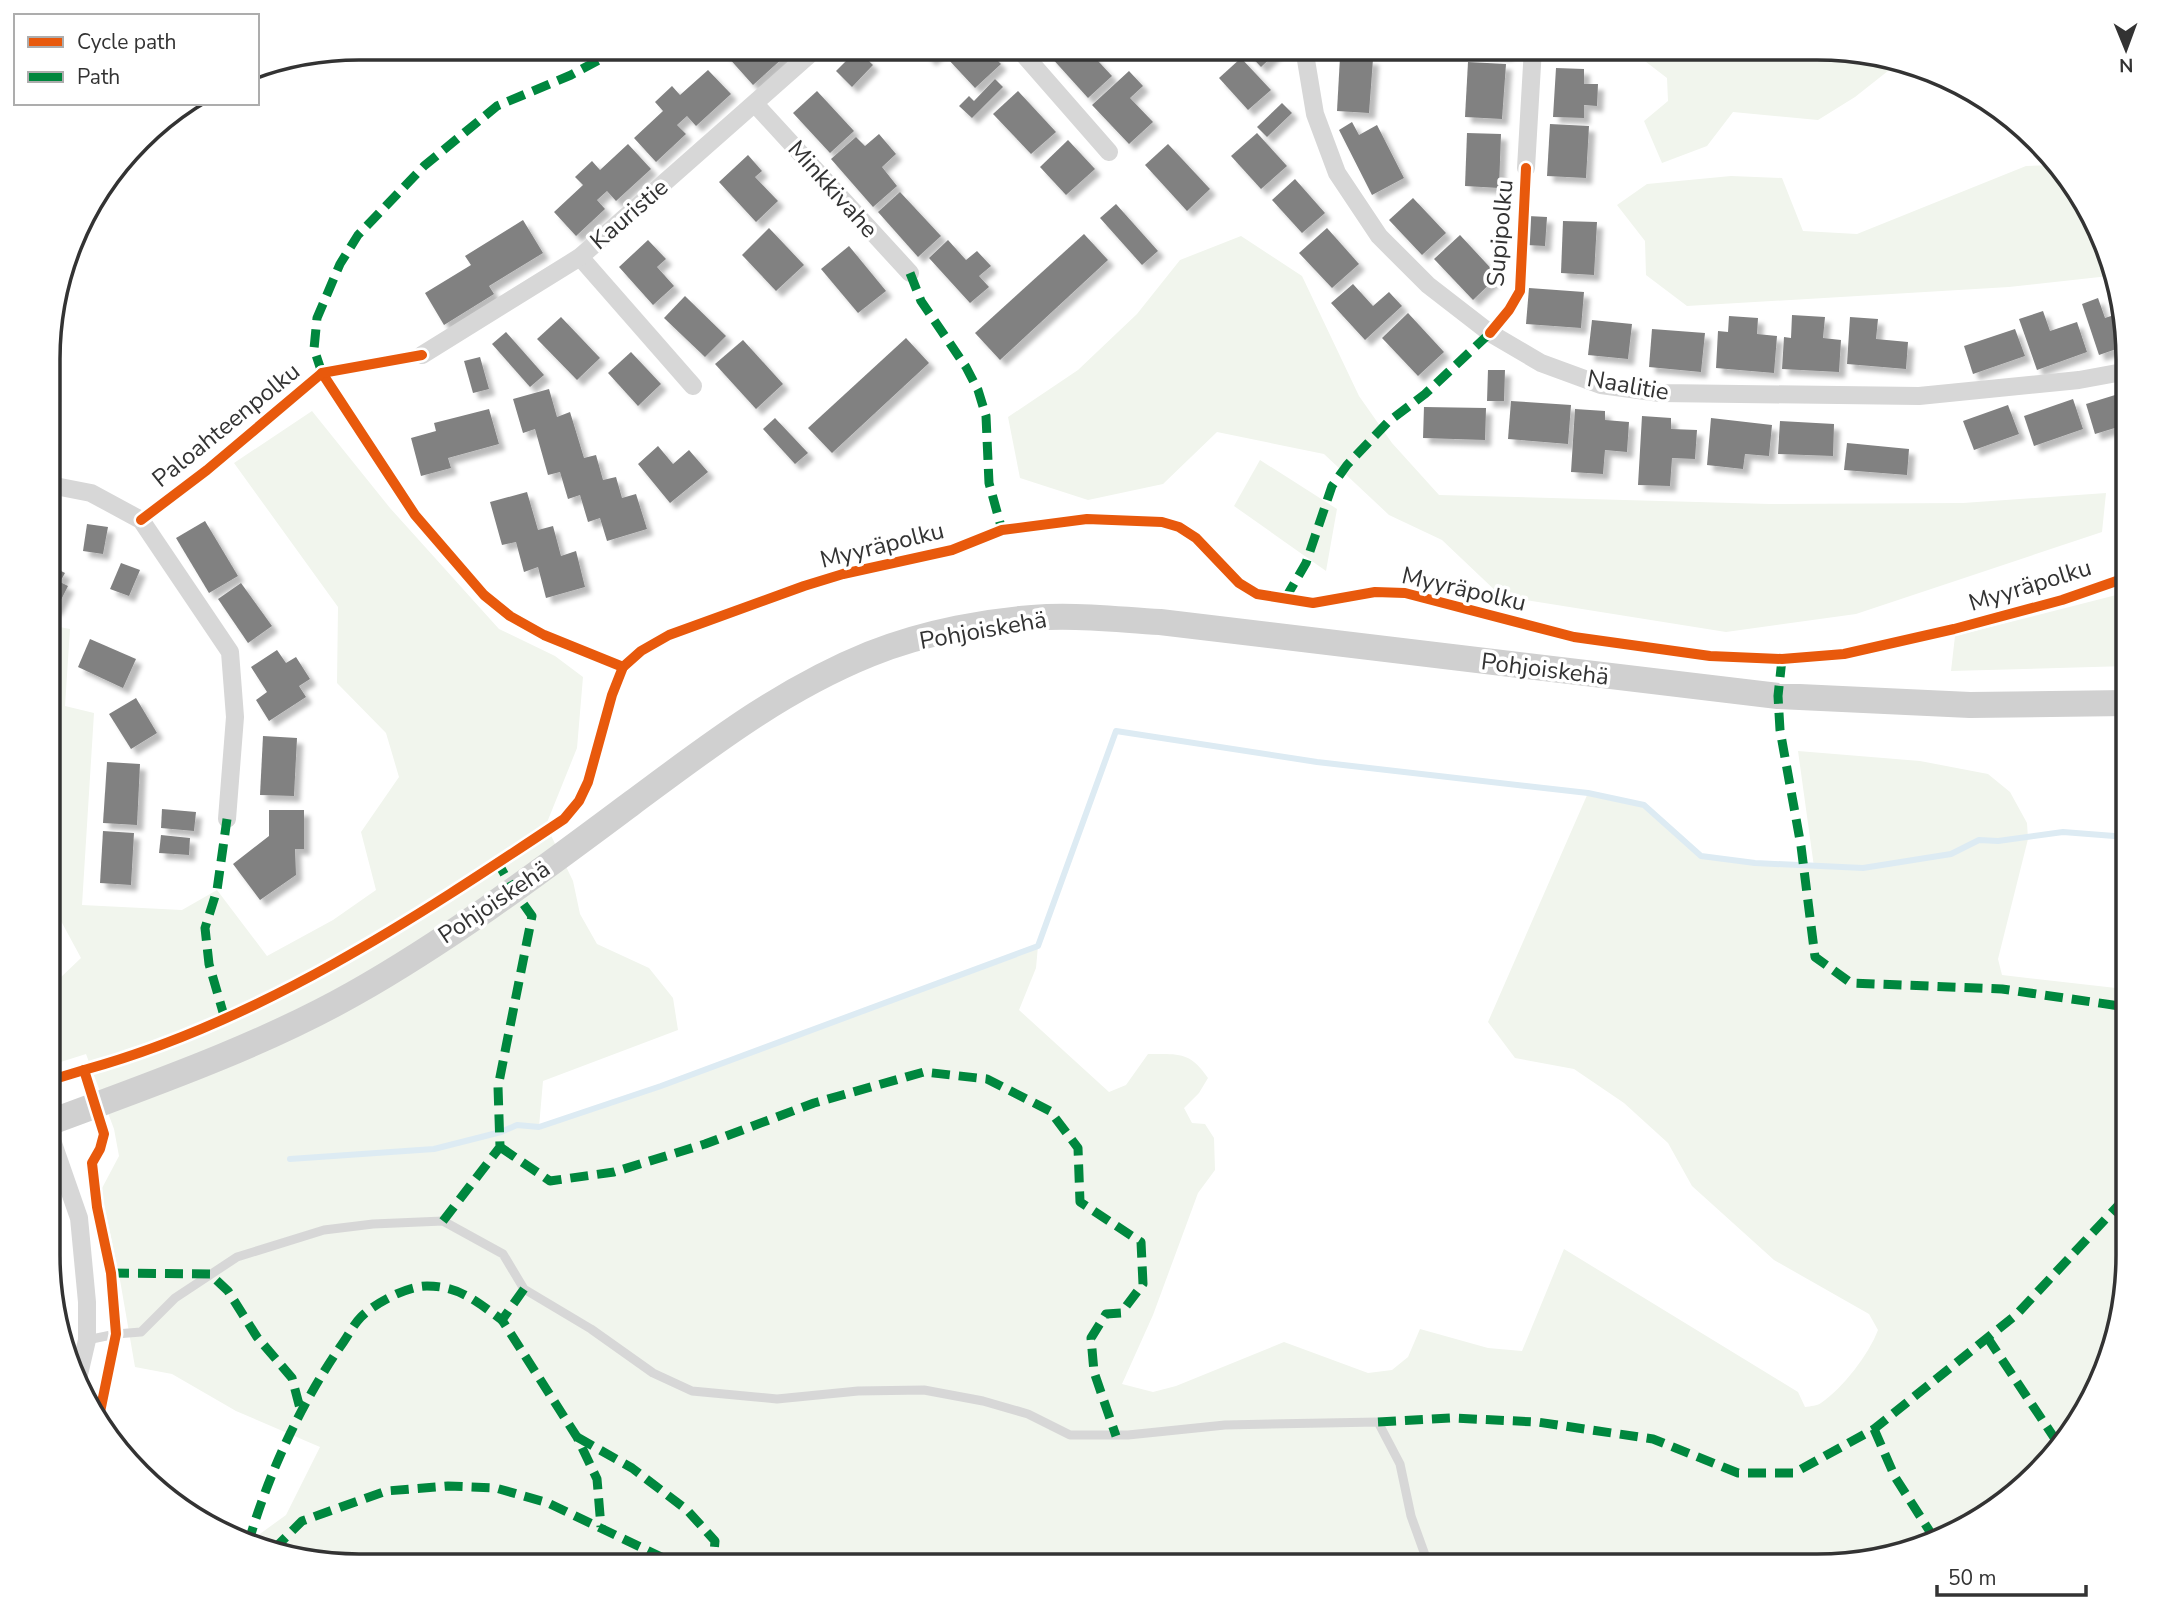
<svg xmlns="http://www.w3.org/2000/svg" width="2175" height="1613" viewBox="0 0 2175 1613" font-family="'Nunito Sans',sans-serif">
	<defs>
		<filter id="shadow"><feDropShadow dx="6" dy="6" stdDeviation="2" flood-color="#0004"/></filter>
	</defs>
	<rect width="100%" height="100%" fill="#fff"/>
	<g fill="#f1f5ed">
		<path d="M1642,48H1837L1937,72L1893,67L1855,97L1818,120L1733,112L1707,146L1662,163L1644,121L1668,101L1667,78L1637,55Z"/>
		<path d="M2053,165L2096,221L2109,276L2009,287L1687,306L1646,275L1645,241L1617,205L1647,184L1731,176L1782,178L1803,231L1857,234L2026,166Z"/>
		<path d="M1241,236L1302,276L1359,396L1392,443L1439,495L1770,504L1963,503L2106,493L2102,532L1856,614L1726,632L1501,596L1442,540L1389,515L1324,454L1217,432L1163,484L1088,500L1020,478L1008,417L1078,370L1137,314L1180,260Z"/>
		<path d="M312,411L390,508L499,629L555,656L583,677L577,748L546,825L573,881L580,914L597,944L649,968L673,998L678,1030L543,1081L539,1127L661,1086L1038,946L1036,968L1019,1010L1109,1092L1126,1085L1148,1054C1178,1054 1190,1051 1208,1078L1199,1093L1184,1108L1192,1123L1205,1124L1214,1138L1215,1170L1198,1193L1153,1315L1122,1384L1153,1392L1176,1386L1284,1342L1368,1373L1392,1370L1408,1357L1420,1329L1488,1348L1522,1351L1564,1249L1798,1392L1805,1407C1811,1406 1817,1406 1821,1403C1843,1388 1869,1354 1878,1330L1869,1314L1774,1260L1692,1186L1668,1143L1624,1103L1574,1069L1515,1058L1488,1022L1588,793L1644,805L1701,856L1755,863L1814,867L1798,751L1920,761L1988,774L2010,792L2027,823L2028,839L1998,959L2002,975L2116,988L2127,987V1275L2104,1374L2051,1459L1954,1534L1817,1566L338,1565L246,1544L286,1515L320,1447L236,1411L172,1374L135,1367L120,1280L101,1190L119,1156L114,1129L86,1054L48,1066L49,985L59,979L81,958L61,921L49,914V625L70,629L65,706L94,713L82,905L182,910L217,890L267,956L333,920L376,890L361,832L399,777L386,733L337,683L338,607L234,463Z"/>
		<path d="M1260,460L1337,509L1326,571L1234,506Z"/>
		<path d="M2128,592V666L1951,671L1955,636Z"/>
	</g>
	<g fill="none" stroke-linecap="round" stroke-linejoin="round">
		<path stroke="#ddebf3" stroke-width="6" d="M290,1159L434,1149L501,1132L517,1125L539,1127L661,1086L1038,946L1116,731L1317,762L1588,793L1644,805L1701,856L1755,863L1863,868L1951,854L1979,840L1998,841L2063,832L2127,837"/>
	</g>
	<g fill="#818181" filter="url(#shadow)">
		<path d="M719,47H740L742,50L745,47H795L753,85Z"/>
		<path d="M919,47H923L944,48L930,60Z"/>
		<path d="M959,48H965L970,54L977,48H985L1001,64L975,88L947,58Z"/>
		<path d="M1060,48H1086L1112,76L1088,98L1050,56Z"/>
		<path d="M1252,48H1274L1278,51L1261,67L1247,52Z"/>
		<path d="M1475,48H1507V55L1475,53Z"/>
		<path d="M857,50L873,65L852,87L836,71Z"/>
		<path d="M1340,57L1373,59L1369,113L1337,111Z"/>
		<path d="M1241,58L1271,90L1248,110L1219,78Z"/>
		<path d="M1468,62L1506,64L1502,119L1465,117Z"/>
		<path d="M1556,68L1584,69V84H1598L1597,106L1584,105V118L1553,117Z"/>
		<path d="M708,70L731,94L696,126L687,116L677,125L686,134L656,162L634,138L663,111L655,102L672,86L680,95Z"/>
		<path d="M1129,71L1143,86L1130,98L1153,122L1129,144L1092,105Z"/>
		<path d="M995,79L1003,87L972,118L959,106L969,96L974,101Z"/>
		<path d="M817,91L854,131L830,153L793,113Z"/>
		<path d="M1018,91L1056,132L1031,154L993,114Z"/>
		<path d="M1282,103L1292,113L1267,137L1257,127Z"/>
		<path d="M1352,122L1359,135L1377,125L1404,178L1372,195L1339,130Z"/>
		<path d="M1550,124L1589,126L1586,178L1547,176Z"/>
		<path d="M1257,133L1287,166L1261,189L1231,156Z"/>
		<path d="M1467,133L1501,134L1499,188L1465,186Z"/>
		<path d="M879,134L896,154L882,167L897,186L873,207L831,159L856,137L865,146Z"/>
		<path d="M1068,140L1095,169L1066,195L1040,167Z"/>
		<path d="M628,144L651,169L616,201L607,191L597,200L605,209L576,236L554,212L583,185L575,177L592,161L600,170Z"/>
		<path d="M1168,144L1210,189L1187,211L1145,165Z"/>
		<path d="M748,155L762,171L755,177L778,201L756,222L719,182Z"/>
		<path d="M1295,179L1325,213L1302,233L1272,200Z"/>
		<path d="M900,192L941,236L918,257L878,212Z"/>
		<path d="M1413,198L1446,233L1422,255L1389,220Z"/>
		<path d="M1116,204L1158,251L1142,265L1100,218Z"/>
		<path d="M1528,216L1547,217L1545,246L1526,245Z"/>
		<path d="M523,220L543,253L489,286L494,294L444,325L425,293L471,265L465,256Z"/>
		<path d="M1563,221L1597,222L1594,275L1561,273Z"/>
		<path d="M769,228L804,265L776,291L742,255Z"/>
		<path d="M1327,228L1359,264L1332,288L1299,253Z"/>
		<path d="M1084,234L1108,260L1000,360L975,333Z"/>
		<path d="M1460,235L1498,276L1473,300L1434,259Z"/>
		<path d="M648,240L666,259L657,267L674,286L653,305L619,267Z"/>
		<path d="M948,240L966,260L977,251L991,266L979,276L989,287L970,303L929,258Z"/>
		<path d="M849,246L886,291L858,313L821,269Z"/>
		<path d="M1353,284L1373,306L1389,292L1402,306L1365,340L1331,303Z"/>
		<path d="M1529,288L1584,292L1581,328L1526,324Z"/>
		<path d="M685,296L726,336L705,357L664,318Z"/>
		<path d="M2098,298L2105,318L2117,314L2125,346L2099,355L2082,304Z"/>
		<path d="M2043,311L2050,331L2077,322L2087,352L2037,370L2019,319Z"/>
		<path d="M1408,313L1444,352L1418,376L1382,338Z"/>
		<path d="M1792,315L1825,317L1823,338L1841,340L1839,372L1782,369L1784,337L1791,338Z"/>
		<path d="M1729,316L1758,318L1757,334L1777,336L1774,373L1716,368L1718,331L1728,332Z"/>
		<path d="M561,317L600,358L577,380L537,339Z"/>
		<path d="M1850,317L1878,319L1876,339L1908,342L1906,369L1847,364Z"/>
		<path d="M1592,320L1632,324L1628,359L1588,355Z"/>
		<path d="M1652,329L1705,333L1701,372L1649,367Z"/>
		<path d="M2015,329L2025,356L1973,374L1964,346Z"/>
		<path d="M506,332L544,375L530,387L492,344Z"/>
		<path d="M906,338L929,363L832,453L808,428Z"/>
		<path d="M743,340L783,384L756,409L715,364Z"/>
		<path d="M631,352L661,384L638,406L608,373Z"/>
		<path d="M480,357L489,389L473,393L464,361Z"/>
		<path d="M1488,370H1505L1504,401H1487Z"/>
		<path d="M549,389L557,417L570,412L584,458L596,455L603,480L616,477L622,498L636,494L647,529L607,541L600,518L588,522L580,495L568,499L560,472L548,475L535,429L523,433L513,399Z"/>
		<path d="M2128,391V424L2095,434L2086,404Z"/>
		<path d="M2073,399L2083,429L2034,446L2024,416Z"/>
		<path d="M1511,401L1571,405L1568,444L1508,439Z"/>
		<path d="M2008,405L2019,434L1974,450L1963,421Z"/>
		<path d="M1424,407L1486,408L1485,440L1423,438Z"/>
		<path d="M489,409L499,444L448,458L451,468L421,476L411,438L436,431L434,423Z"/>
		<path d="M1575,409L1605,411V420L1629,422L1627,452L1605,450L1603,474L1571,472Z"/>
		<path d="M1642,416L1671,418V429L1697,430L1695,459L1672,458L1670,486L1638,485Z"/>
		<path d="M775,418L808,453L795,464L763,429Z"/>
		<path d="M1711,418L1772,425L1769,456L1745,454L1743,469L1707,465Z"/>
		<path d="M1780,421L1834,424L1833,456L1778,454Z"/>
		<path d="M1847,443L1909,449L1907,475L1844,470Z"/>
		<path d="M658,446L673,464L689,450L708,472L670,503L638,464Z"/>
		<path d="M527,492L538,530L553,526L561,556L576,551L585,587L546,598L538,567L524,572L516,542L502,545L490,502Z"/>
		<path d="M205,521L238,576L209,593L176,538Z"/>
		<path d="M87,524L108,527L103,554L83,551Z"/>
		<path d="M121,563L140,570L129,596L110,589Z"/>
		<path d="M49,565L65,573L60,582L68,586L56,610L49,607Z"/>
		<path d="M241,583L272,626L248,643L218,599Z"/>
		<path d="M90,639L136,659L123,688L78,667Z"/>
		<path d="M277,650L286,663L296,657L310,679L299,686L306,697L269,721L256,700L267,692L251,667Z"/>
		<path d="M136,698L157,733L131,749L109,714Z"/>
		<path d="M263,736L297,738L294,796L260,795Z"/>
		<path d="M107,762L140,764L137,825L103,823Z"/>
		<path d="M162,809L196,812L194,831L161,828Z"/>
		<path d="M269,810H304V849H295L296,875L260,900L233,864L269,836Z"/>
		<path d="M103,831L134,833L131,885L100,883Z"/>
		<path d="M161,835L190,838L189,855L159,853Z"/>
	</g>
	<g fill="none" stroke-linecap="round" stroke-linejoin="round">
		<path stroke="#d7d7d7" stroke-width="9" d="M87,1340L116,1334L141,1332L175,1298L237,1257L324,1230L373,1224L443,1221L503,1254L524,1289L591,1329L653,1373L692,1391L777,1399L858,1391L924,1390L983,1401L1028,1414L1070,1435H1128L1225,1425L1378,1422L1400,1464L1411,1516L1429,1566"/>
		<g stroke="#d7d7d7" stroke-width="18">
			<path d="M1018,48L1109,152"/>
			<path d="M1304,48L1315,114L1337,173L1379,236L1428,285L1490,333L1541,363L1601,385L1660,393L1919,396L2079,380L2128,371"/>
			<path d="M756,105L910,273"/>
			<path d="M1526,168L1533,48"/>
			<path d="M580,257L693,386"/>
			<path d="M422,355L580,257L818,47"/>
			<path d="M50,485L91,493L141,520L230,652L235,717L227,819"/>
			<path d="M48,1129L79,1218L87,1302V1340L77,1383"/>
		</g>
		<path stroke="#d0d0d0" stroke-width="26" d="M48,1123C150,1085 259,1047 353,994C452,938 542,870 632,803C709,746 781,690 870,654C925,632 989,620 1047,617C1085,615 1123,620 1160,622L1778,696L1970,705L2127,703"/>
		<g stroke="#00873e" stroke-width="9" stroke-dasharray="18 9" stroke-linecap="butt">
			<path d="M910,273L921,301L966,367L978,390L986,416L989,483L1002,530"/>
			<path d="M322,373L314,349L317,318L340,264L358,235L424,166L497,106L571,75L599,60L609,47"/>
			<path d="M1285,599L1306,563L1332,486L1347,465L1388,422L1425,394L1490,333"/>
			<path d="M1782,659L1778,696L1780,730L1801,846L1815,957L1851,983L2002,989L2127,1007"/>
			<path d="M225,1019L209,964L205,928L217,890L227,819"/>
			<path d="M500,1147L550,1181L614,1172L705,1144L814,1103L924,1072L987,1079L1050,1111L1078,1148L1080,1202L1141,1242L1143,1284L1121,1313L1106,1314L1091,1338L1094,1372L1116,1436"/>
			<path d="M443,1221L500,1147L498,1087L532,916L514,891L498,863"/>
			<path d="M111,1273L210,1274L228,1291L257,1337L292,1378L301,1412"/>
			<path d="M524,1289L502,1320L577,1437L597,1479L601,1527"/>
			<path d="M1987,1337L2057,1442H2062"/>
			<path d="M1378,1422L1452,1418L1537,1422L1653,1439L1738,1473H1794L1874,1429L2017,1314L2127,1196"/>
			<path d="M1874,1429L1895,1477L1934,1538"/>
			<path d="M577,1437L632,1468L687,1510L715,1541L713,1565"/>
			<path d="M248,1544C268,1475 299,1407 340,1347C347,1338 353,1325 361,1317C375,1303 407,1286 427,1286C460,1286 477,1302 502,1320"/>
			<path d="M273,1550L302,1521L386,1491L448,1486L496,1488L548,1503L678,1565"/>
		</g>
		<g stroke="#fff" stroke-width="15">
			<g id="cycleway">
				<path d="M1490,333L1509,310L1520,291L1526,168"/>
				<path d="M322,373L415,515L484,595L510,616L544,635L623,667"/>
				<path d="M141,520L207,470L322,373L422,355"/>
				<path d="M84,1070C259,1022 414,919 564,819L579,801L588,782L612,695L623,667L641,651L669,635L804,586L843,574L952,550L1002,530L1087,519L1162,522L1179,527L1196,538L1239,583L1257,594L1313,603L1375,592L1405,593L1574,637L1710,656L1782,659L1844,654L1954,629L2062,600L2128,577"/>
				<path d="M48,1081L84,1070L104,1134L100,1149L92,1163L97,1207L111,1273L116,1334L99,1417"/>
			</g>
		</g>
		<use href="#cycleway" stroke="#e8590c" stroke-width="10"/>
	</g>
	<g text-anchor="middle" stroke-width="7" stroke-linejoin="round" paint-order="stroke">
		<g font-size="24" fill="#333" stroke="#fff">
			<text transform="translate(833 189) rotate(48)" y="8">Minkkivahe</text>
			<text transform="translate(629 214) rotate(-41)" y="8">Kauristie</text>
			<text transform="translate(1500 233) rotate(-85)" y="8">Supipolku</text>
			<text transform="translate(1628 385) rotate(10)" y="8">Naalitie</text>
			<text transform="translate(226 425) rotate(-39)" y="8">Paloahteenpolku</text>
			<text transform="translate(882 545) rotate(-14)" y="8">Myyräpolku</text>
			<text transform="translate(2030 585) rotate(-17)" y="8">Myyräpolku</text>
			<text transform="translate(1464 589) rotate(13)" y="8">Myyräpolku</text>
			<text transform="translate(983 630) rotate(-10)" y="8">Pohjoiskehä</text>
			<text transform="translate(1545 669) rotate(7)" y="8">Pohjoiskehä</text>
			<text transform="translate(494 902) rotate(-34)" y="8">Pohjoiskehä</text>
		</g>
	</g>
	<path d="M0 0H2175V1613H0ZM359 60H1817A299 299 0 0 1 2116 359V1255A299 299 0 0 1 1817 1554H359A299 299 0 0 1 60 1255V359A299 299 0 0 1 359 60Z" fill="#fff" fill-rule="evenodd"/>
	<path fill="none" stroke="#333" stroke-width="3.5" d="M359 60H1817A299 299 0 0 1 2116 359V1255A299 299 0 0 1 1817 1554H359A299 299 0 0 1 60 1255V359A299 299 0 0 1 359 60Z"/>
	<rect x="14" y="14" width="245" height="91" fill="#ffffff" stroke="#adadad" stroke-width="2"/>
	<rect x="28" y="37" width="35" height="10" fill="#e8590c" stroke="#adadad" stroke-width="2"/>
	<text x="77" y="49" font-size="21" fill="#333333">Cycle path</text>
	<rect x="28" y="72" width="35" height="10" fill="#00873e" stroke="#adadad" stroke-width="2"/>
	<text x="77" y="84" font-size="21" fill="#333333">Path</text>
	<g transform="translate(2126 49) rotate(179)" stroke="#ffffff" stroke-width="5" paint-order="stroke">
	<path d="M0-5L12 26L0 18L-12 26Z" fill="#333333"/>
	<text y="-10" font-size="19" font-weight="bold" text-anchor="middle" fill="#333333">N</text>
	</g>
	<path d="M1937 1585v10h149v-10" fill="none" stroke="#333333" stroke-width="3.5"/>
	<text x="1948" y="1585" font-size="21" fill="#333333" stroke="#ffffff" stroke-width="5" paint-order="stroke">50 m</text>
</svg>
